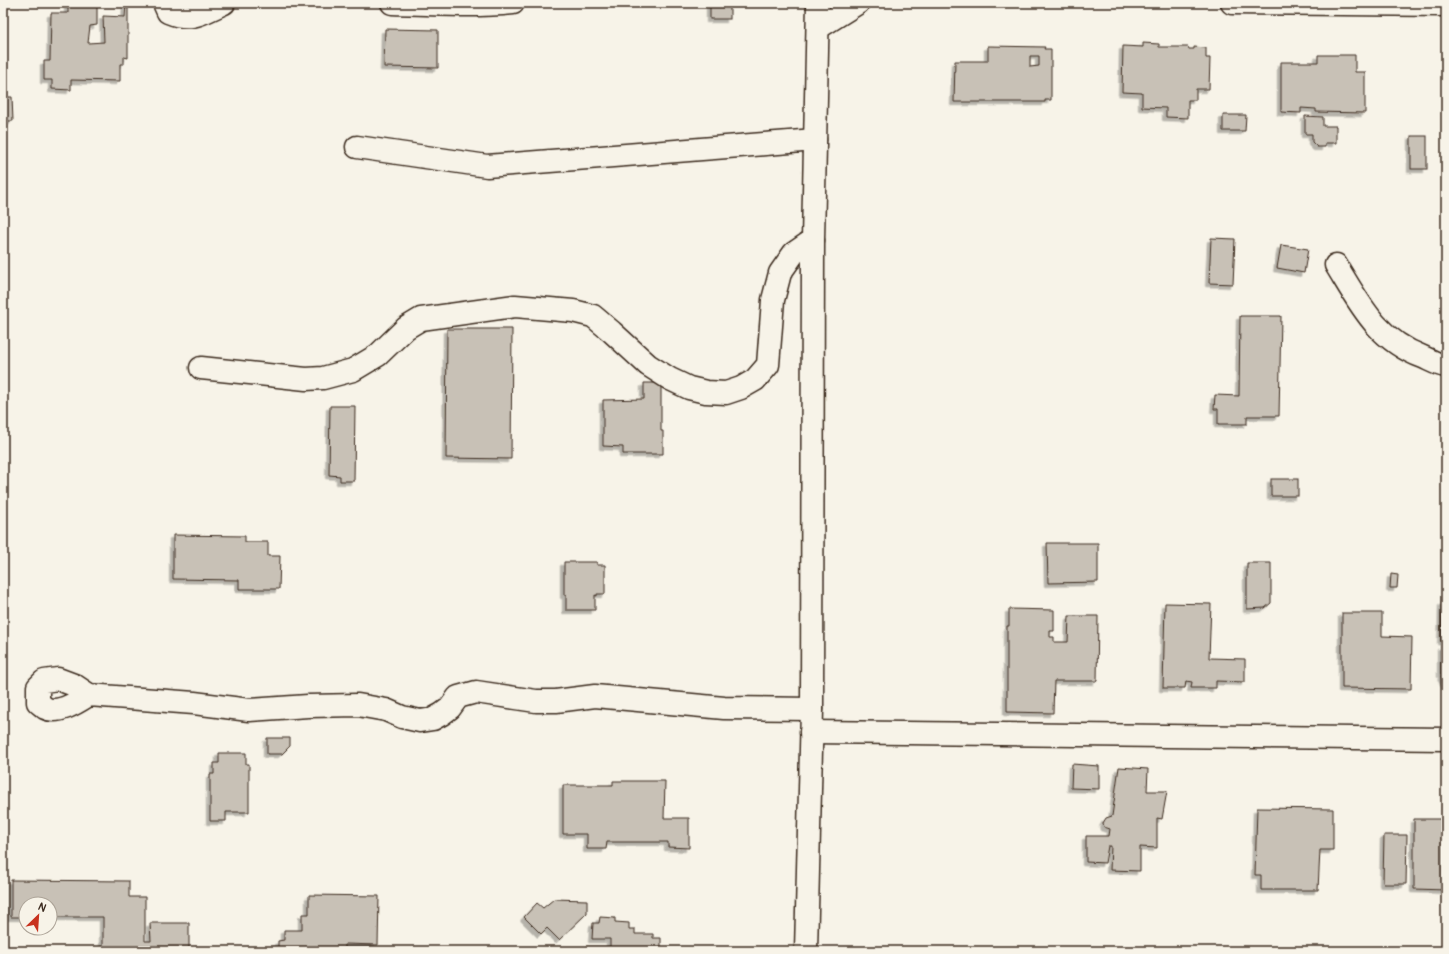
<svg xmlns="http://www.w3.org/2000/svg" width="1449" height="954" viewBox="0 0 1449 954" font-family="Pangolin,sans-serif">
	<defs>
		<filter id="shadow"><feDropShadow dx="-3.5" dy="3.5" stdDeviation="0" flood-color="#0004"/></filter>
	</defs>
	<rect width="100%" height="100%" fill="#f7f3e8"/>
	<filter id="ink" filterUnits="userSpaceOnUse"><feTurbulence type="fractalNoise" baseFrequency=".025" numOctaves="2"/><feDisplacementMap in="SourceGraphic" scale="8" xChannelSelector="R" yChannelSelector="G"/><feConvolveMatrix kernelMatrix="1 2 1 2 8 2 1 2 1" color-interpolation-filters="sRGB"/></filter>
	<g filter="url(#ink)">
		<g fill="#c8c1b6" stroke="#3b2a1e" fill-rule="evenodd" filter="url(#shadow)">
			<path d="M126,3H128V58L124,57V64H120V81L71,80V90L52,89V80H44V61H50L51,13H68V4L97,5V25L90,26L88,43L104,42L103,16L125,17Z"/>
			<rect x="710" y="3" width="20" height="16"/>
			<path d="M385,29L438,30V68L384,67Z"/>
			<path d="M1143,43L1159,44V47H1188L1189,49H1194V47L1206,48V58H1210L1209,89H1196V100H1188V118L1166,117V108L1142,107V93L1122,92L1123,46L1143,47Z"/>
			<path d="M988,46L1045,47L1044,49H1051V100H1045V102H954L955,61H988ZM1030,56H1039V66L1030,67Z"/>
			<path d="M1318,55H1355V72H1365V113L1316,112V109L1301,108V113L1281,112V62H1318Z"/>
			<path d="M3,97H12L13,121H3Z"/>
			<path d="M1223,115H1246L1245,131H1223Z"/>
			<path d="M1305,116L1323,117V126H1336V143H1325V147H1317L1312,142V134H1305Z"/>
			<rect x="1411" y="136" width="16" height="33"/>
			<path d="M1211,238L1235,239L1233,284L1209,283Z"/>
			<path d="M1281,245L1308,249L1304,273L1277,268Z"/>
			<path d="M1240,316H1281L1279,416H1247V424H1218V409H1214L1215,395L1239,396Z"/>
			<path d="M447,329H512L511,459L446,458Z"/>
			<path d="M644,383H661V431H663V454H623V447L603,446V400L644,399Z"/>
			<path d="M330,406H355L354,481H340V476L329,475Z"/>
			<rect x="1271" y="479" width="27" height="17"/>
			<path d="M173,535L245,536V542H268V556H280L279,589H239V580L173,579Z"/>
			<path d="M1047,543H1098V582L1048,583Z"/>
			<path d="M564,562H597V565H605V594H597V596L595,595V610H566V595H564Z"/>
			<path d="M1247,563H1271V603L1265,608L1247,609Z"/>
			<path d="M1391,574L1398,575L1397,588H1390Z"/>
			<path d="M1445,575H1446V642L1441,641L1442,602H1445Z"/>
			<path d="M1165,603L1211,604L1209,658L1245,659V682L1216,681V688H1191L1192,682L1186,681L1185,688H1163Z"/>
			<path d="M1009,609L1054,610V631H1050V637H1054V642H1068L1069,616H1098L1097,681H1054L1053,713L1007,712V626H1009Z"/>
			<path d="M1342,613H1382V636L1412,637L1411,689L1342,688Z"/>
			<path d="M1441,646H1446V685L1441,676L1444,675L1441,674Z"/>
			<path d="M267,738H290V746L282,754H267Z"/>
			<path d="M219,753H246V764H249V812H226V821H210V774H214V763H219Z"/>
			<path d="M1072,764L1099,766V789L1071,788Z"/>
			<path d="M1119,767L1148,769L1147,791H1167L1162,819L1157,818V848L1140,847V871L1110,870L1111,846H1108L1105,863L1086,862V836H1109L1110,829L1104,827L1103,823L1106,818L1112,816Z"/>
			<path d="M613,781H665L664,818H689V848L668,847V842H607L606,849H587V834H563V785H613Z"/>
			<path d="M1257,808L1333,809V850H1320L1318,890H1261V875H1255Z"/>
			<path d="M1414,819H1446V890L1414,889Z"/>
			<path d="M1384,835H1407L1406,884H1384L1383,882Z"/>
			<path d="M11,880L129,881V897H145V941H151L150,923H189V951H103V917H50V904H26V917H11Z"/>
			<path d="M309,895L379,896L378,945L345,944V951H278V941L284,940V930H302V914H309Z"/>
			<path d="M554,899L587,900V913L559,940L547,928L541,934L524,917L537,903L543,908Z"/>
			<path d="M600,917L615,918V922L629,923V929H635V934H653V938H661V948H686V951H587V947H610V939H592L593,923H599Z"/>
		</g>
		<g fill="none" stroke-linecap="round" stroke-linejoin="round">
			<g stroke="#3b2a1e" stroke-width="25">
				<g id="minor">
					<path d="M164,3L168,12C192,22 202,13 224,3"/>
					<path d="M392,3C432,4 473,7 513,3"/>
					<path d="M1232,3L1446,5"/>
					<path d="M818,28L858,3"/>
					<path d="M357,147L487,166L815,140"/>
					<path d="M1336,265C1360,304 1377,340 1423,357C1430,360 1438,365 1446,366"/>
					<path d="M201,368L306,379L323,378L353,370L378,355L406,328L421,319L515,306L573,311L593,316L612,332L648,365L670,379L689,388L706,392L726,393L741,388L755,380L768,365L773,300L780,273L794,253L813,240"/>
					<path d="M89,695C78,702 59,715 45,708C43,706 40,704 38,702V687L44,681L58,679L74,685L89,695L194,703L249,710L308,706L358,705L386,710L402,717L420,721L433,719L442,714L450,708L458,697L476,692L536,701H556L595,696L724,708L812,709"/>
					<path d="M811,732L1446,739"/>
					<path d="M806,951L812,709L813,240L818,3"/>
				</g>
			</g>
			<use href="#minor" stroke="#f7f3e8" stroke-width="22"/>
		</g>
	</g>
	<rect width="1449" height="954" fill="none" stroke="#f7f3e8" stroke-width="16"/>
	<rect x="8" y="8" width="1433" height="938" fill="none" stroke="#3b2a1e" stroke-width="1.5" filter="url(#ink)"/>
	<g transform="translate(38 916) rotate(25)"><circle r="19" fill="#f7f3e8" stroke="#aca397"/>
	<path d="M0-3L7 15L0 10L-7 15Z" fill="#c8321e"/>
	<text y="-6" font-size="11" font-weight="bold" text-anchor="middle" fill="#3b2a1e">N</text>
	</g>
</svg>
